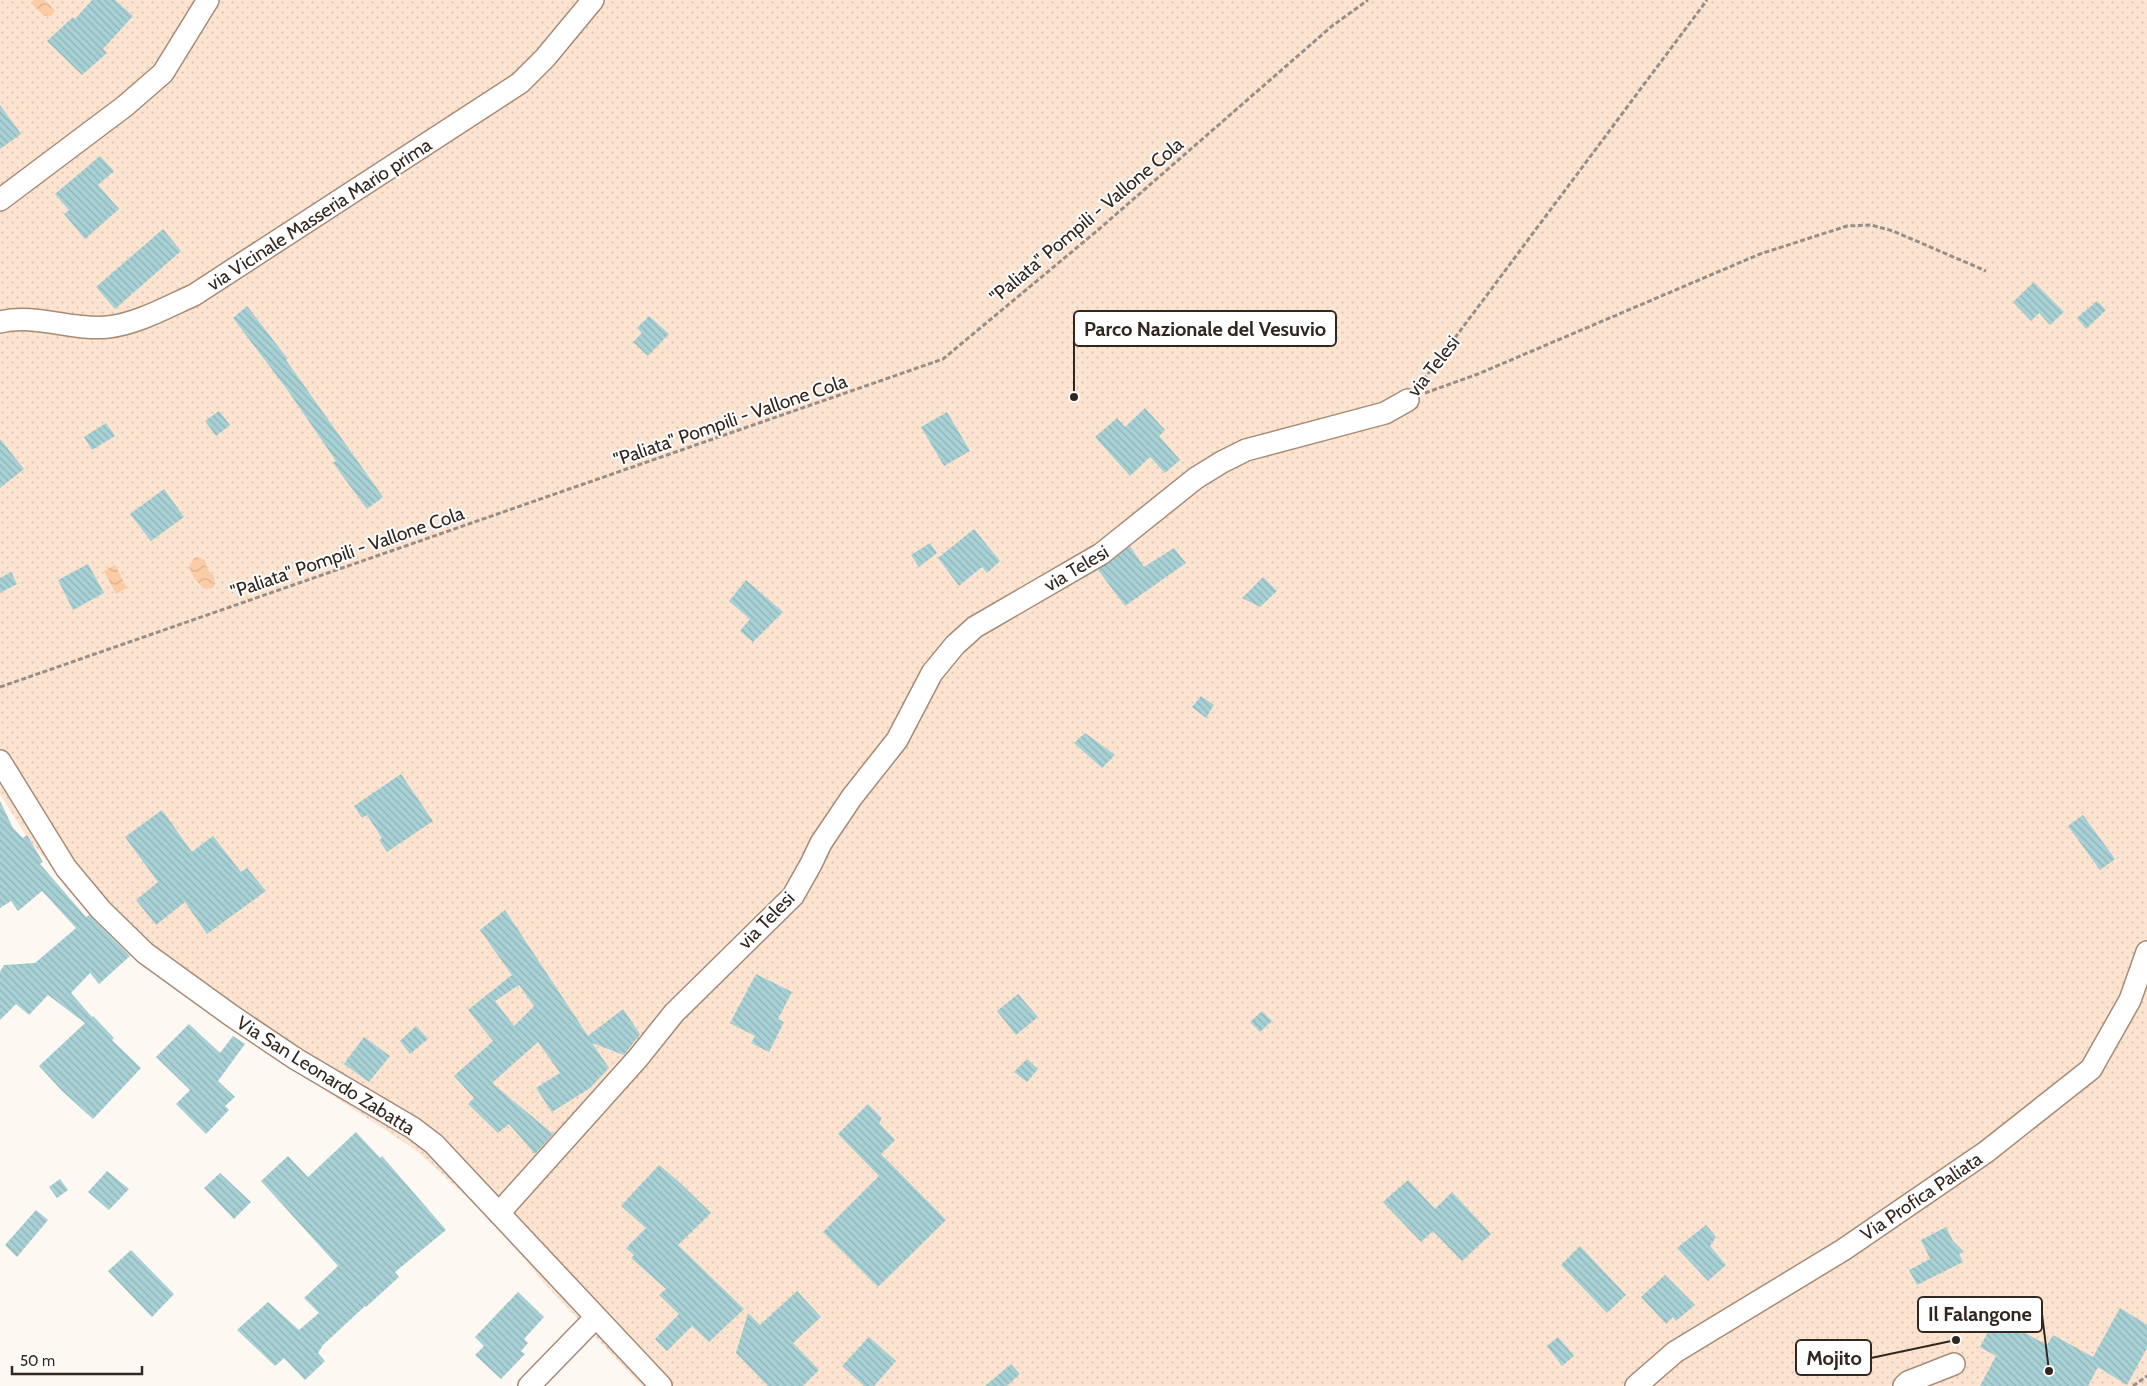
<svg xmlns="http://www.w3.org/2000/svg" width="2147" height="1386" viewBox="0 0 2147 1386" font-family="Cabin,sans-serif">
	<defs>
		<pattern id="park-dots" width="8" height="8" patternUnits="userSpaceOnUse" patternTransform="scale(1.25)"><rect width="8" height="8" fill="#fde4d1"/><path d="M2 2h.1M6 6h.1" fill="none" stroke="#d9c4b3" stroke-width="1.8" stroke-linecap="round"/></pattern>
		<pattern id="water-waves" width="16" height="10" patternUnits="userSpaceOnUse" patternTransform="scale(1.25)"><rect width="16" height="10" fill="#fccca7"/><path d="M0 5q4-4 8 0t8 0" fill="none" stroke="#d8af8f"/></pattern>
		<pattern id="building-back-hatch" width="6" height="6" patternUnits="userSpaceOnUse" patternTransform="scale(1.25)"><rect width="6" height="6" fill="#a7d1d5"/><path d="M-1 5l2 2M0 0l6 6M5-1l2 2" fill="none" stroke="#90b3b6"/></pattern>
	</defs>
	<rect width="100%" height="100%" fill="#fef8f3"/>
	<path fill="url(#park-dots)" d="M0,0H2147V1386H642L542,1281L494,1219L486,1214L417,1151L224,1024L119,944L28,839L0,794Z"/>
	<g fill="url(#water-waves)">
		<path d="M34,0H45L55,11L51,16H44L31,3Z"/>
		<path d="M197,557L205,560L207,569L214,576L215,584L213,588L204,589L194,578L189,567L193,559Z"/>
		<path d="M115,565L127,588L116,594L104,571Z"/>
	</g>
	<g fill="url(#building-back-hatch)" fill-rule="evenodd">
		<path d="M92,0H115L133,16L103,49L107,53L82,75L47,41L73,17L75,19Z"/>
		<path d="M0,105L21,134L0,149Z"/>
		<path d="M100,156L114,171L98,185L119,209L85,239L64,214L69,210L55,194Z"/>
		<path d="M163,229L181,251L115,309L96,287Z"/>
		<path d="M2034,282L2064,312L2050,325L2039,313L2031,321L2013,302Z"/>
		<path d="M2097,301L2106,310L2086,329L2077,318Z"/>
		<path d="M247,306L287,358L286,360L383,497L367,509L333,463L336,461L286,388L233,318Z"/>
		<path d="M649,316L669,334L648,356L633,342L642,333L637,328Z"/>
		<path d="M1145,408L1165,430L1159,436L1180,460L1165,473L1150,457L1130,476L1095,437L1117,418L1125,427Z"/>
		<path d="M219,411L230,425L216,436L205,421Z"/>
		<path d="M947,412L970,451L944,466L921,427Z"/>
		<path d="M106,423L115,436L92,450L84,437Z"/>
		<path d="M0,439L24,469L0,488Z"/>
		<path d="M164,489L184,517L151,541L130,514Z"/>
		<path d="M974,529L1000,561L987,573L982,567L959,586L938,558Z"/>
		<path d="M930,543L937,553L919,567L911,555Z"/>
		<path d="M1130,546L1144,567L1174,548L1186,563L1125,606L1098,570Z"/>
		<path d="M88,564L104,593L73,610L58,580Z"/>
		<path d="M11,572L17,584L0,593V578Z"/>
		<path d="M1263,577L1277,591L1260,607L1242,598Z"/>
		<path d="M746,580L783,612L753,642L740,631L750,619L729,601Z"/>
		<path d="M1201,696L1214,705L1206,718L1192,707Z"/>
		<path d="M1085,733L1115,755L1102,768L1074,743Z"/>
		<path d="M401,774L433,821L387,852L379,840L382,838L367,815L362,818L354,806Z"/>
		<path d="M0,801L13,828L23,838L27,835L43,862L40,864L86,917L89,915L130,956L99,984L90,973L71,993L92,1017L93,1016L114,1038L112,1040L141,1068L93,1119L62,1091L39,1066L85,1023L48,995L29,1015L16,1004L0,1020V972L4,965L35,963L76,928L42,891L18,911L11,901L0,908Z"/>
		<path d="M162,810L192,852L213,836L241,872L247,868L266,891L207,934L185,902L156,925L136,900L158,882L125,837Z"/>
		<path d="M2083,815L2115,859L2100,870L2068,826Z"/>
		<path d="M505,910L588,1036L623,1009L640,1034L624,1055L592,1043L609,1068L590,1088L552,1112L536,1088L560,1073L538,1042L492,1083L553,1134L535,1154L509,1124L498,1133L468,1104L474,1098L454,1076L493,1041L468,1010L512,975L480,930ZM519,985L534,1006L514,1026L495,1001Z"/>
		<path d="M756,974L792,992L778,1019L784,1022L769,1052L751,1043L755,1036L730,1023Z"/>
		<path d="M1018,994L1038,1017L1016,1035L997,1011Z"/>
		<path d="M1262,1011L1272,1021L1260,1032L1250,1022Z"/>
		<path d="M189,1024L220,1053L233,1036L245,1044L218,1081L235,1097L225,1106L229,1110L206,1134L176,1104L190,1090L156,1057Z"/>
		<path d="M416,1026L428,1039L410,1054L400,1041Z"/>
		<path d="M364,1037L390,1056L369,1082L344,1064Z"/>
		<path d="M1027,1059L1038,1069L1027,1082L1014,1072Z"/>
		<path d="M868,1104L882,1118L879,1123L895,1140L881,1154L946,1220L878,1287L823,1232L879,1176L838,1134Z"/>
		<path d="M356,1132L380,1158L382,1156L446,1230L395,1272L399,1277L366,1307L365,1306L323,1345L318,1353L325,1361L305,1380L284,1358L275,1366L237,1330L268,1302L299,1330L319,1313L304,1298L338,1266L261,1181L288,1156L308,1177Z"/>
		<path d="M659,1165L678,1181L711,1213L678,1245L744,1309L709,1342L692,1326L667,1351L655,1339L679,1314L659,1295L666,1289L631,1258L634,1255L626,1248L646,1228L621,1206Z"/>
		<path d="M107,1171L129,1189L109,1210L88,1192Z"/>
		<path d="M220,1173L251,1202L234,1219L204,1188Z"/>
		<path d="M60,1179L68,1190L57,1198L49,1187Z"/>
		<path d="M1408,1180L1435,1209L1452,1192L1491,1234L1462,1261L1433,1231L1421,1242L1383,1202Z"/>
		<path d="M36,1210L48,1220L17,1257L5,1245Z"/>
		<path d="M1706,1225L1716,1237L1710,1246L1726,1265L1708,1281L1677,1248Z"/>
		<path d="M1946,1227L1953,1241L1964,1252L1959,1254L1963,1262L1917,1285L1909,1270L1930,1259L1921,1240Z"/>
		<path d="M1580,1246L1626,1295L1607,1313L1561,1265Z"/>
		<path d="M131,1250L174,1294L152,1317L108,1271Z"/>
		<path d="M1665,1275L1695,1305L1676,1321L1673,1317L1666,1324L1641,1297Z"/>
		<path d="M797,1291L821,1317L793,1343L819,1370L803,1386H768L736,1353L748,1313L760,1325Z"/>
		<path d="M518,1292L544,1317L524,1339L528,1343L521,1351L525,1354L501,1379L475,1355L484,1346L475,1337Z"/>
		<path d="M2120,1308L2147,1325V1348L2127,1385L2098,1367L2088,1386H1980L1996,1356L1980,1347L1996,1317L2047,1345L2053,1335L2093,1357Z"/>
		<path d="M869,1337L896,1361L874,1386H864L842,1366Z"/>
		<path d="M1558,1337L1574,1356L1562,1366L1547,1346Z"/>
		<path d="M1011,1364L1020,1374L1007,1386H985Z"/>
	</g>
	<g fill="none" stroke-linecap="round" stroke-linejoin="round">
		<g stroke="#a68b77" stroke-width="24">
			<g id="minor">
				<path d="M0,200L125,106L163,73L208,0"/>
				<path d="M0,322C34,313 74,331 108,327C137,324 167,307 194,295L520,83L545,58L593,0"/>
				<path d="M0,761L66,868L101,910L145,953L232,1016L296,1059L413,1128L434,1144L661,1386"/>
				<path d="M499,1213L638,1058L674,1013L793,896L811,864L821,843L852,797L897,740L932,673L955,645L975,627L1101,554L1196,478L1222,462L1246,450L1385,413L1408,400"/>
				<path d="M529,1386L596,1317"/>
				<path d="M1636,1386L1675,1352L1843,1250L1986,1152L2091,1069L2130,1000L2147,952"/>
				<path d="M1904,1386L1908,1382L1954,1364"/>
			</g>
		</g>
		<g stroke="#978e88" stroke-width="3" stroke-dasharray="5 2.5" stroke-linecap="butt">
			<path d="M1419,386L1707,0"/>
			<path d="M1425,393L1478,374L1760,254L1847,226L1871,225L1893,231L1986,271"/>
			<path d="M0,687L943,359L1098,230L1332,26L1368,0"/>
			<path d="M2133,1386L2147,1376"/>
		</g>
		<use href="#minor" stroke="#fff" stroke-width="21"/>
	</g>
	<g text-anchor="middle" stroke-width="4" stroke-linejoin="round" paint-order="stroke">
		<g font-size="19" fill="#32271f" stroke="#fff">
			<text transform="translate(319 214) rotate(-33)" y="7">via Vicinale Masseria Mario prima</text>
			<text transform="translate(1086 220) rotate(-40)" y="7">"Paliata" Pompili - Vallone Cola</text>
			<text transform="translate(1433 366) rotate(-52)" y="7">via Telesi</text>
			<text transform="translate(730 420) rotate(-19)" y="7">"Paliata" Pompili - Vallone Cola</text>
			<text transform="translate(347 552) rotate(-19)" y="7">"Paliata" Pompili - Vallone Cola</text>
			<text transform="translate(1076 568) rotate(-31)" y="7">via Telesi</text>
			<text transform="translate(766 920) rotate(-46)" y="7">via Telesi</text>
			<text transform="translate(326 1075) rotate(32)" y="7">Via San Leonardo Zabatta</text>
			<text transform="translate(1921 1196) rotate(-34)" y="7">Via Profica Paliata</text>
		</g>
	</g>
	<path fill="none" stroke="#32271f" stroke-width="2" d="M1074 397L1074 329M2049 1371L2042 1314M1956 1340L1871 1358"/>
	<g fill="#32271f" stroke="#fff" stroke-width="2">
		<circle cx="1074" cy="397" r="5"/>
		<circle cx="2049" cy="1371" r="5"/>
		<circle cx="1956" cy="1340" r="5"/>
	</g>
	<g fill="#fff" stroke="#32271f" stroke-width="2">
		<rect x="1074" y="311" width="262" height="35" rx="5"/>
		<rect x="1918" y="1297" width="124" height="35" rx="5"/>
		<rect x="1796" y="1340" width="75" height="35" rx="5"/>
	</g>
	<g font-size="20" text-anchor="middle" font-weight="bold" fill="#32271f">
		<text x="1205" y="336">Parco Nazionale del Vesuvio</text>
		<text x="1980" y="1321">Il Falangone</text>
		<text x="1834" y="1365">Mojito</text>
	</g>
	<path d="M12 1366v8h130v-8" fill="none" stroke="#32271f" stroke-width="2.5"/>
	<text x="20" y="1366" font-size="15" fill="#32271f" stroke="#ffffff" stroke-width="4" paint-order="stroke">50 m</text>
</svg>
